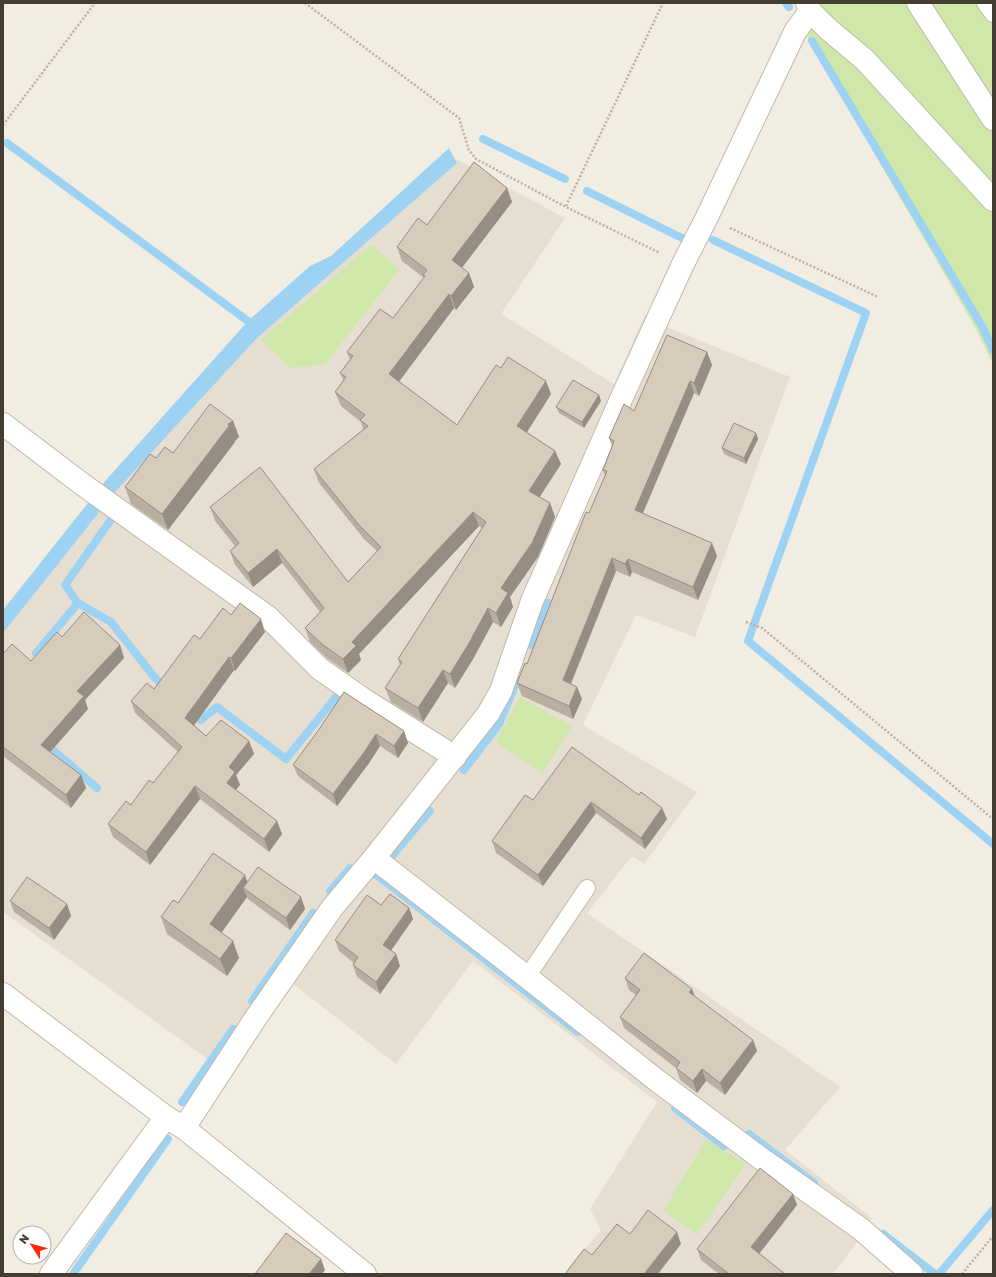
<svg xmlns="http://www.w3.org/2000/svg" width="996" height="1277" viewBox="0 0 996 1277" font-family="'Golos Text',sans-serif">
	<rect width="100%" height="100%" fill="#f2ede3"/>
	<path fill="#e6dfd1" d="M454,158L565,218L501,314L614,384L645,315L669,328L790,377L695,637L636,615L583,725L697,792L644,864L632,856L587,913L840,1087L785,1150L872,1218L857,1242L833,1274H713L710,1272L709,1274H564L601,1230L590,1209L657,1102L473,961L396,1064L293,984L229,1071L205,1057L3,912V623L252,332Z"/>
	<g fill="#cfe8aa">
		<path d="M795,3H993V364L975,327L808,39Z"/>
		<path d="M371,245L400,269L325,364L290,368L261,340Z"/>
		<path d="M520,697L572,726L543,773L496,742Z"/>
		<path d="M706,1140L746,1164L697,1234L663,1211Z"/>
	</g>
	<path fill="#9dd2f2" d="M449,148L457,163L257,338L116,491L3,633V610L107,479L248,321L310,266L331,256Z"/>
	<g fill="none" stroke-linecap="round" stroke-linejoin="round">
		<g stroke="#9dd2f2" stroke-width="8">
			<path d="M786,3L789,7"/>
			<path d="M812,41L982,326L993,350"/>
			<path d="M483,139L565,179"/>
			<path d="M7,143L248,321"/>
			<path d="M587,191L682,238"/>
			<path d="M713,240L866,313L748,641L993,844"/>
			<path d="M110,521L65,585L78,603L111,622L155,678L167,688"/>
			<path d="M531,645L548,603"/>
			<path d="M36,653L78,603"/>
			<path d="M191,711L201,720L217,707L286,759L336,697"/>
			<path d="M45,743L97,788"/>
			<path d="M464,770L499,724L517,681"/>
			<path d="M391,857L430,811"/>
			<path d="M373,874L377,875L578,1032"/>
			<path d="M330,891L350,868"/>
			<path d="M252,1001L313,913"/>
			<path d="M182,1102L233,1029"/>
			<path d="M675,1108L724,1146"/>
			<path d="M749,1134L814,1183"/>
			<path d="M883,1234L935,1274"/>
			<path d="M73,1274L168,1139"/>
			<path d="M939,1274L993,1210"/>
		</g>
		<g stroke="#c1b7a9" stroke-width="18">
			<g id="service">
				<path d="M985,3L993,14"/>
				<path d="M527,977L587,888"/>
			</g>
		</g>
		<g stroke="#c1b7a9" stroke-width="24">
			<g id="minor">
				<path d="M807,3L810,11L828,29L865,60L993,200"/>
				<path d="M918,3L993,119"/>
				<path d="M3,424L82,484L268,617L320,669L366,701L455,757"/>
				<path d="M374,858L527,977L655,1079L759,1157L861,1229L912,1274"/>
				<path d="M3,994L166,1117L184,1128L365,1274"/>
				<path d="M184,1128L255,1019L332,908L374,858L488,714L501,691L532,601L622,397L683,264L707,217L795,32L810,11"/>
				<path d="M51,1274L166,1117"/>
			</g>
		</g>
		<g stroke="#c0b096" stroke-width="2.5" stroke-dasharray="2 2" stroke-linecap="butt">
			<path d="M305,3L459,118L469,150L476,159L566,207L660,253"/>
			<path d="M3,125L95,3"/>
			<path d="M566,206L663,3"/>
			<path d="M730,228L878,297"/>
			<path d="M746,622L762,628L993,819"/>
			<path d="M962,1274L993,1236"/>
		</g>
		<use href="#service" stroke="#fff" stroke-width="16"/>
		<use href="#minor" stroke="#fff" stroke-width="22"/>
	</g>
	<g fill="#b9afa1">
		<path d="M507,188L512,202L462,268L469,273L474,287L456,310L454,308L399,382L457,425L501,368L551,394L527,432L555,451L561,464L540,497L550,503L555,517L538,557L510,597L513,607L501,627L493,622L473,659L455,688L448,683L423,722L391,702L385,688L400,665L398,659L482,528L479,526L359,654L361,660L348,673L328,659L310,642L305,628L320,612L282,563L253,587L235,565L230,551L235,546L215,521L210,507L348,582L377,551L364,539L319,483L314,469L363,430L361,422L341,406L335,392L344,381L340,373L350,360L347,352L393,318L424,278L402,261L397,247L427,225Z"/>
		<path d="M707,352L712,365L699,396L694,393L643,513L717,556L698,600L632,572L630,577L616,571L571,684L577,687L582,699L573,719L522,696L517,683L527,664L605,476L603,470L612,446L609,438L634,411Z"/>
		<path d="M599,395L601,401L584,428L559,413L556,407Z"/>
		<path d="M233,421L239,437L235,441V442L168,530L131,504L125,487L156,458L173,453Z"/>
		<path d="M756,433L758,439L746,464L724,454L722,448Z"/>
		<path d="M231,615L265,632L235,671L234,670L194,725L206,736L249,741L254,754L236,775L240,785L236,790L277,821L282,834L269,852L200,799L150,865L113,837L108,824L131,805L153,783L178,752L135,713L131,701L154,689L200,639Z"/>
		<path d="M62,637L120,645L124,658L85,700L88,709L50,752L81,775L86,788L71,808L3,756V654L31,661Z"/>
		<path d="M320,728L404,731L408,743L398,758L380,746L369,763L337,806L298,776L293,765Z"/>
		<path d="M639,795L662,808L667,819L645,849L596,813L543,886L496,853L492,841L533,800Z"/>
		<path d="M247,882L301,897L305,909L290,930L248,899L247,897L222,932L239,958L227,976L167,934L161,917L178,903Z"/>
		<path d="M10,901L67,904L71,916L54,940L14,912Z"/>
		<path d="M381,905L409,908L413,919L391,951L396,954L400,966L380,994L357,977L353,965L354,963L339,951L335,940Z"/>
		<path d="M625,978L694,996L753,1040L757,1051L725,1095L706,1081L697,1093L680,1080L676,1068L624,1028L620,1017L636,995L629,990Z"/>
		<path d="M793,1194L797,1205L759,1254L785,1274H719L701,1260L697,1249Z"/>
	</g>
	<g fill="#968e83">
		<path d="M507,188L512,202L457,274L452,260Z"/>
		<path d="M469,273L474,287L456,310L451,296Z"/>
		<path d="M449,294L454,308L394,388L389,374Z"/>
		<path d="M707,352L712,365L699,396L694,383Z"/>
		<path d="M546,381L551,394L522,440L517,426Z"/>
		<path d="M690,381L694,393L639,522L635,510Z"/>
		<path d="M599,395L601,401L584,428L582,422Z"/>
		<path d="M233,421L239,437L235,441V442L168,530L162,514L228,424Z"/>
		<path d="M756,433L758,439L746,464L744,458Z"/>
		<path d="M555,451L561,464L534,505L529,491Z"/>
		<path d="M550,503L555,517L538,557L510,597L513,607L501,627L496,613L501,588Z"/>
		<path d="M473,512L479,526L359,654L361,660L348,673L343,659L352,642Z"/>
		<path d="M712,543L717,556L698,600L693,587Z"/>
		<path d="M277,549L282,563L253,587L248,573Z"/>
		<path d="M612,558L616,571L567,693L563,680Z"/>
		<path d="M628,559L632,572L630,577L625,564Z"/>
		<path d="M488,608L493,622L473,659L455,688L450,674Z"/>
		<path d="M261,619L265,632L235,671L231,658Z"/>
		<path d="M120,645L124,658L85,700L88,709L45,758L41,745L77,691Z"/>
		<path d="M229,657L234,670L190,731L185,718Z"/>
		<path d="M443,670L448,683L423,722L418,708Z"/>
		<path d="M577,687L582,699L573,719L569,706Z"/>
		<path d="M404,731L408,743L398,758L394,746Z"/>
		<path d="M376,734L380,746L369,763L337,806L333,794Z"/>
		<path d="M249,741L254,754L236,775L240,785L231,795L227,783L229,767Z"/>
		<path d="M81,775L86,788L71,808L66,795Z"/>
		<path d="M195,786L200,799L150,865L146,852Z"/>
		<path d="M591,802L596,813L543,886L538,875Z"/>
		<path d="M662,808L667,819L645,849L641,838Z"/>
		<path d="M277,821L282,834L269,852L264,839Z"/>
		<path d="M245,875L251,892L243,888L247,897L216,940L210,924Z"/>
		<path d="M301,897L305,909L290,930L286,918Z"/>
		<path d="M67,904L71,916L54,940L49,928Z"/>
		<path d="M409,908L413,919L387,956L383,945Z"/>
		<path d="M233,941L239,958L227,976L220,959Z"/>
		<path d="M396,954L400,966L380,994L376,982Z"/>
		<path d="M692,989L696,1000L689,992Z"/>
		<path d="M753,1040L757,1051L725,1095L720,1083Z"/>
		<path d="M702,1069L706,1081L697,1093L693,1081Z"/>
		<path d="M793,1194L797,1205L755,1259L751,1247Z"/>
		<path d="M677,1232L681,1244L658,1274H644Z"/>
		<path d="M321,1259L325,1270L322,1274H309Z"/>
	</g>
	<g fill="#d7cbbb" stroke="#968e83">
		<path d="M474,162L507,188L452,260L469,273L451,296L449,294L389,374L457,425L496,365L501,368L508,357L546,381L517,426L555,451L529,491L550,503L532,543L501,588L508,593L496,613L488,608L468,645L450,674L443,670L418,708L385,688L402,662L398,659L486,522L473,512L352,642L356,646L343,659L323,645L305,628L324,608L277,549L248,573L230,551L239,543L210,507L260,467L348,582L381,547L359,525L314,469L368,426L360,420L365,415L335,392L346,377L340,373L353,356L347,352L380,309L393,318L425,276L423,275L427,270L397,247L418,218L427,225Z"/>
		<path d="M667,335L707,352L694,383L690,381L635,510L712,543L693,587L628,559L625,564L612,558L563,680L577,687L569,706L517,683L525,663L527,664L586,512L589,513L607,471L603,470L614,441L609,438L624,404L634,411Z"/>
		<path d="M573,380L599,395L582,422L556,407Z"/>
		<path d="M210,404L233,421L228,424L229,426L162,514L125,487L150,454L156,458L165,447L173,453Z"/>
		<path d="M734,423L756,433L744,458L722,448Z"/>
		<path d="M240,603L261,619L231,658L229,657L185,718L206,736L221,720L249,741L229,767L235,772L227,783L277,821L264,839L195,786L146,852L108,824L126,801L131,805L149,780L153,783L182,747L131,701L147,683L154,689L194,635L200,639L223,608L231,615Z"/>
		<path d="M84,612L120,645L77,691L84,696L41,745L81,775L66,795L3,747V654L12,644L31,661L57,632L62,637Z"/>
		<path d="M344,692L404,731L394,746L376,734L365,751L333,794L293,765L320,728Z"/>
		<path d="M572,747L639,795L641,792L662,808L641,838L591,802L538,875L492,841L525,795L533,800Z"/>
		<path d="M213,853L245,875L210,924L233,941L220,959L161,917L173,900L178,903Z"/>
		<path d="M258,867L301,897L286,918L243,888Z"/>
		<path d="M27,877L67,904L49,928L10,901Z"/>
		<path d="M390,894L409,908L383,945L396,954L376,982L353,965L358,957L335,940L367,895L381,905Z"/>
		<path d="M644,953L692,989L689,992L753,1040L720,1083L702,1069L693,1081L676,1068L680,1062L620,1017L640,990L625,978Z"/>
		<path d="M760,1168L793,1194L751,1247L785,1274H729L697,1249Z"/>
		<path d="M648,1210L677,1232L644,1274H565L584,1249L592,1255L617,1224L630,1234Z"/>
		<path d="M286,1233L321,1259L309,1274H255Z"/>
	</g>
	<rect width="996" height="1277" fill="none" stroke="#443d33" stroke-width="8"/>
	<g transform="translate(32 1245) rotate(306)"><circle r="19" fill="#ffffff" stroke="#b4b1ad"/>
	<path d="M0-3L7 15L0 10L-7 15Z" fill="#ff280d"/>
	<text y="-6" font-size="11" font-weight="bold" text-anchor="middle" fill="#443d33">N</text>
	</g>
</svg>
